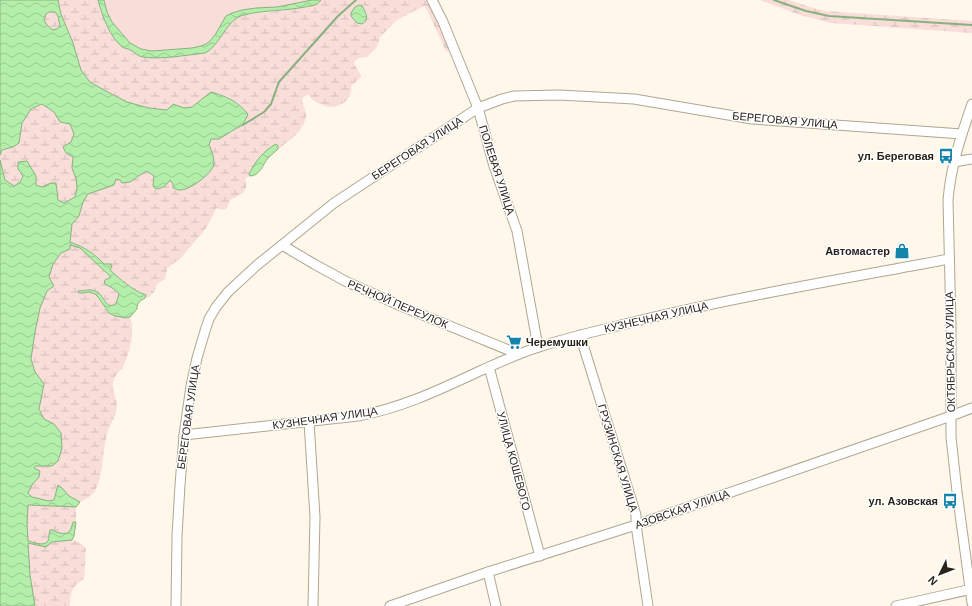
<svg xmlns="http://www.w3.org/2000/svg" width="972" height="606" viewBox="0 0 972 606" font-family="Arial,sans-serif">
	<defs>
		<pattern id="wetland-marsh" width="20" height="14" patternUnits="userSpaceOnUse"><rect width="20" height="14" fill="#f9ddd9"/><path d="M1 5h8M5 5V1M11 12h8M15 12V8" fill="none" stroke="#d5beba"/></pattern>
		<pattern id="water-waves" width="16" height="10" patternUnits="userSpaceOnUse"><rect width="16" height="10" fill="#b3eeaa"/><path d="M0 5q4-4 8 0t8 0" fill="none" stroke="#9acc92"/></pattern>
	</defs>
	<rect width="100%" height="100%" fill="#fef7ea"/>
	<path fill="#f9ddd9" d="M104,0H312L277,7L255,8L242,10L222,22L215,35L210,41L206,44L201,46L192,48L152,51L141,49L130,43L112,22L107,12Z"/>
	<g fill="url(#wetland-marsh)">
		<path d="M58,0H98C102,15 110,39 124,48C126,49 128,49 130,50C136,52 136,56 143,57C163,61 185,55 204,53C221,45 225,21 243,15L296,9L317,4L321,0H429L434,12L449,49L448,51H446L425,6H424L397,20L380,37L379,42L376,48L367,57L359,58L355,61L354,64L361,75V77L351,86C354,100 337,110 325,106C321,104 315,102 313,100C311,98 310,96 308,95C296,98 307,109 306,116C304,131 289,141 278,149V146L266,151L252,168L249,174L250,176L246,178C245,181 247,184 246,188C244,194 235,197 230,200C228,207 226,213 218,208L216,209L208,225L203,232L179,260L171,265L167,269L166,275L165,279L157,284L154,292L149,297L145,298L146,295C132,289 121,280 110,270L111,264H104L85,248L70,242L72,224L79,216L83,202L88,194L114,185L116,178L120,180L130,182L140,175L147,171L154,176L153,186L170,180L173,184L213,154L209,145L211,139L226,135L235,129L243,125L248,114L240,105L225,96L202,99L192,107L184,108L173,104L167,110L149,108L127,102L104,90L90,82L81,70L73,43L61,14Z"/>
		<path d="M760,0H789L813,8L825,11L972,21V33L831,23L800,15Z"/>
		<path d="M49,12H55L58,16L60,26L57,29L53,30L47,25L44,20L46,14Z"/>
		<path d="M43,104L54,112L60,121L70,124L74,134L71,142L73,157L72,168L76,178L77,188L75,197L64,203L58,201L56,183H51L42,188L36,185L18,169L24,176L20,182L14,186L5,180L2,171L0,160V155L2,150L13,147L18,143L22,123L31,109Z"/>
		<path d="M70,245L80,248L111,277L107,285C111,286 117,289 119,294C118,297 119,300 116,303C110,312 105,300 102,296C100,294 98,293 97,292L79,291L83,293C101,288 99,305 109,313C111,315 115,316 118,316C122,318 125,318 130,317C135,332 130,352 123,367C121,371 116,374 114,379C110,388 117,397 117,406C116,417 111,422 108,431C102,449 104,475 95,491C91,497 86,499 80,502L69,496L62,488L58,485L54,500L49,501L31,497L28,493L32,485L39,477L33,468L36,466L54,424L44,419L39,409L43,384L35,372L31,359L35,332L40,308L47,291L49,277L53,264L61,253Z"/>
		<path d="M28,505L76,507V522H73L71,529L68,533H64L56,532L49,536C47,548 36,543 28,541L27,524Z"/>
		<path d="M72,540C78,541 82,543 86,549L84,578C82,581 79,582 77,584C71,589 70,599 70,606H35L30,575L28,543L46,547L52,542Z"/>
	</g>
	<g fill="url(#water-waves)" stroke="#89b17f" fill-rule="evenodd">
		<path d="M0,0H58L61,14L73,43L81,70L90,82L104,90L127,102L149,108L167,110L173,104L184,108L192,107L202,99L211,92C228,97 237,101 248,114L243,125L235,129L219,139H211L209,145C212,151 214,157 214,164C212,174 189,191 179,190C177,190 175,188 173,188V184L170,180C166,186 163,188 156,189L153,186L154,176L147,171L140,175L130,182L122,183L120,180L116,179L114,185L88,194L83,202L79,216L72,224L70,242C84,247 94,253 104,264H111L112,266L110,270C121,280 132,290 146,295L145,298C140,301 137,302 137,309L130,317L126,318L115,316L109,313L98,297L95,294L89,292L83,293H79L78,291C86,291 90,288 97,292C105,296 105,310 116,304L119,294C115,288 109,287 104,283L105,280L111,277L80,248L70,245V249L61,253L53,264L49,277L54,286L47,291L40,308L35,332L31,359L35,372L44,384L39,409L44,419L54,424L61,433L62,448L58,461L52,466H36L34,468L40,471L39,477L32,485L28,493L32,497L49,501L54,500L58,485L62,488L69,496L80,502L76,507L28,505L27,524L28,541C33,542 44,547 48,541C49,538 49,533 50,530H53C57,533 63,534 68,533L71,529L73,522H76L74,536L72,540L52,542L46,547L28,543L30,575L35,606H0V160L5,180L14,186L20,182L23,176L18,169V162L27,161L36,176V185L42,187L51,183H56L58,200L64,203L75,197L77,188L76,178L72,168L73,157L66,153L63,147L71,142L74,134L70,124L60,122L54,112L42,104L31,109L22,123L19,143L13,147L2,150L0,155ZM49,12H55L58,16L60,26L57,29L53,30L47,25L44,20L46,14Z"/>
		<path d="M98,0H104L107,12L112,22L130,43L141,49L152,51L192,48L201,46L206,44L210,41L215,35L226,16L232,13L242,10L256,8L277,7L312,0H321C320,1 318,4 317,4C314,6 308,6 305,7C285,11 264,10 244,15C226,19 221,45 205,53C186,55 161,60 143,57C136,56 136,52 130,50C128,48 126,49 124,48C110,39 102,15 98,0Z"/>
		<path d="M359,5L362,6C366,13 370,19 362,24L357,23L351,16V13L355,7Z"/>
		<path d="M276,144L278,146V149C275,152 271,155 268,158C263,164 260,176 250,176L249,174C255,162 264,150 276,144Z"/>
	</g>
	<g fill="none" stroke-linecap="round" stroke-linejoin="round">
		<g stroke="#89b17f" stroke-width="2">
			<path d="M774,0L806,11L829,16L972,25"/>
			<path d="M243,125L264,112L271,104L279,82L338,16L356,0"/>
		</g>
		<g stroke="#b0a692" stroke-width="11">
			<g id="minor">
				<path d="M432,0L443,22L478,108L494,166L517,231L538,347"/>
				<path d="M972,104C961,136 951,165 948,200L951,325V437L957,492L972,603"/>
				<path d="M954,162L972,159"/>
				<path d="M282,245L314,264L347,282L401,306L518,354"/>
				<path d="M580,335L636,515V525L648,606"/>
				<path d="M489,367L540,556"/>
				<path d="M309,422L315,517L313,606"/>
				<path d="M184,435L358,416C402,408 441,389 482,370C500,362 519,353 539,347C563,339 588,333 613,327C724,299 837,280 949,259"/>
				<path d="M488,572L496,606"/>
				<path d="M176,606L177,536L180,485L184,435L191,386L197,358L205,331L209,319L216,307L228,292L256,266L334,203L478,108L502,99L514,96L559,95L597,97L634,99L752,119L962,134"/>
				<path d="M390,606L488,572L636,525L951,416L972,408"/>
				<path d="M896,606L972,589"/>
			</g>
		</g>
		<use href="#minor" stroke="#fff" stroke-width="9"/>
	</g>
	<defs>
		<g id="bus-bare" transform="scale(1.2)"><path d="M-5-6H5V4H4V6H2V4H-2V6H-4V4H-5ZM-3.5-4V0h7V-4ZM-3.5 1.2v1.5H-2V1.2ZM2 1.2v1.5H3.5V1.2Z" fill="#1385ab" stroke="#fff" stroke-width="2.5" paint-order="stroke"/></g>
		<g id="shop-bare" transform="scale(1.2)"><path d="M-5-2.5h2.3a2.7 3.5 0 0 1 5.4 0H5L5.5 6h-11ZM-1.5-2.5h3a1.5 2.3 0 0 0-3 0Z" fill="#1385ab" stroke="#fff" stroke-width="2.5" paint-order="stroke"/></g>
		<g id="supermarket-bare" transform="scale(1.2)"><path d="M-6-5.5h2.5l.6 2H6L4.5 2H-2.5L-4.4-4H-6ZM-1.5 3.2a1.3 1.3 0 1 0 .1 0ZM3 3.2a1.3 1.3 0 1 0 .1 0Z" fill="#1385ab" stroke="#fff" stroke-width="2.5" paint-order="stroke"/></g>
	</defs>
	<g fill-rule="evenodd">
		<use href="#bus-bare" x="946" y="156"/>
		<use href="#shop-bare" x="902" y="251"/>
		<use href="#supermarket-bare" x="514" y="342"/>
		<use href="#bus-bare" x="950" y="501"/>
	</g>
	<g text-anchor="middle" stroke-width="3" stroke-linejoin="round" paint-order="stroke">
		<g font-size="11" fill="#28241c" stroke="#fff">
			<text transform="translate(785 120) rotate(5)" y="4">БЕРЕГОВАЯ УЛИЦА</text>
			<text transform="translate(417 148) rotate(-33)" y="4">БЕРЕГОВАЯ УЛИЦА</text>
			<text transform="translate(497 170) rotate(72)" y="4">ПОЛЕВАЯ УЛИЦА</text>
			<text transform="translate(398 304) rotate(23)" y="4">РЕЧНОЙ ПЕРЕУЛОК</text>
			<text transform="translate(656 317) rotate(-13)" y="4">КУЗНЕЧНАЯ УЛИЦА</text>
			<text transform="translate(950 352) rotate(-91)" y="4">ОКТЯБРЬСКАЯ УЛИЦА</text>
			<text transform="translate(188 417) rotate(-82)" y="4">БЕРЕГОВАЯ УЛИЦА</text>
			<text transform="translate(325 418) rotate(-8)" y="4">КУЗНЕЧНАЯ УЛИЦА</text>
			<text transform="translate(618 458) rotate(73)" y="4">ГРУЗИНСКАЯ УЛИЦА</text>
			<text transform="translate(514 461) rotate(75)" y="4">УЛИЦА КОШЕВОГО</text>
			<text transform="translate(682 509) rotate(-19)" y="4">АЗОВСКАЯ УЛИЦА</text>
		</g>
		<g font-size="11" font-weight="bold" fill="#28241c" stroke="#fff" text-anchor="end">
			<text x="934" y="160">ул. Береговая</text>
			<text x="890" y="255">Автомастер</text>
			<text x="526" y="346" text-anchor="start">Черемушки</text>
			<text x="938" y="505">ул. Азовская</text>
		</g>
	</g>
	<g transform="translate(940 574) rotate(227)" stroke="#ffffff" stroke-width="3" paint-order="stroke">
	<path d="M0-3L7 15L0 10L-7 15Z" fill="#28241c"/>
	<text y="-6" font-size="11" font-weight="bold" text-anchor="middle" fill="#28241c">N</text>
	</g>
</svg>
